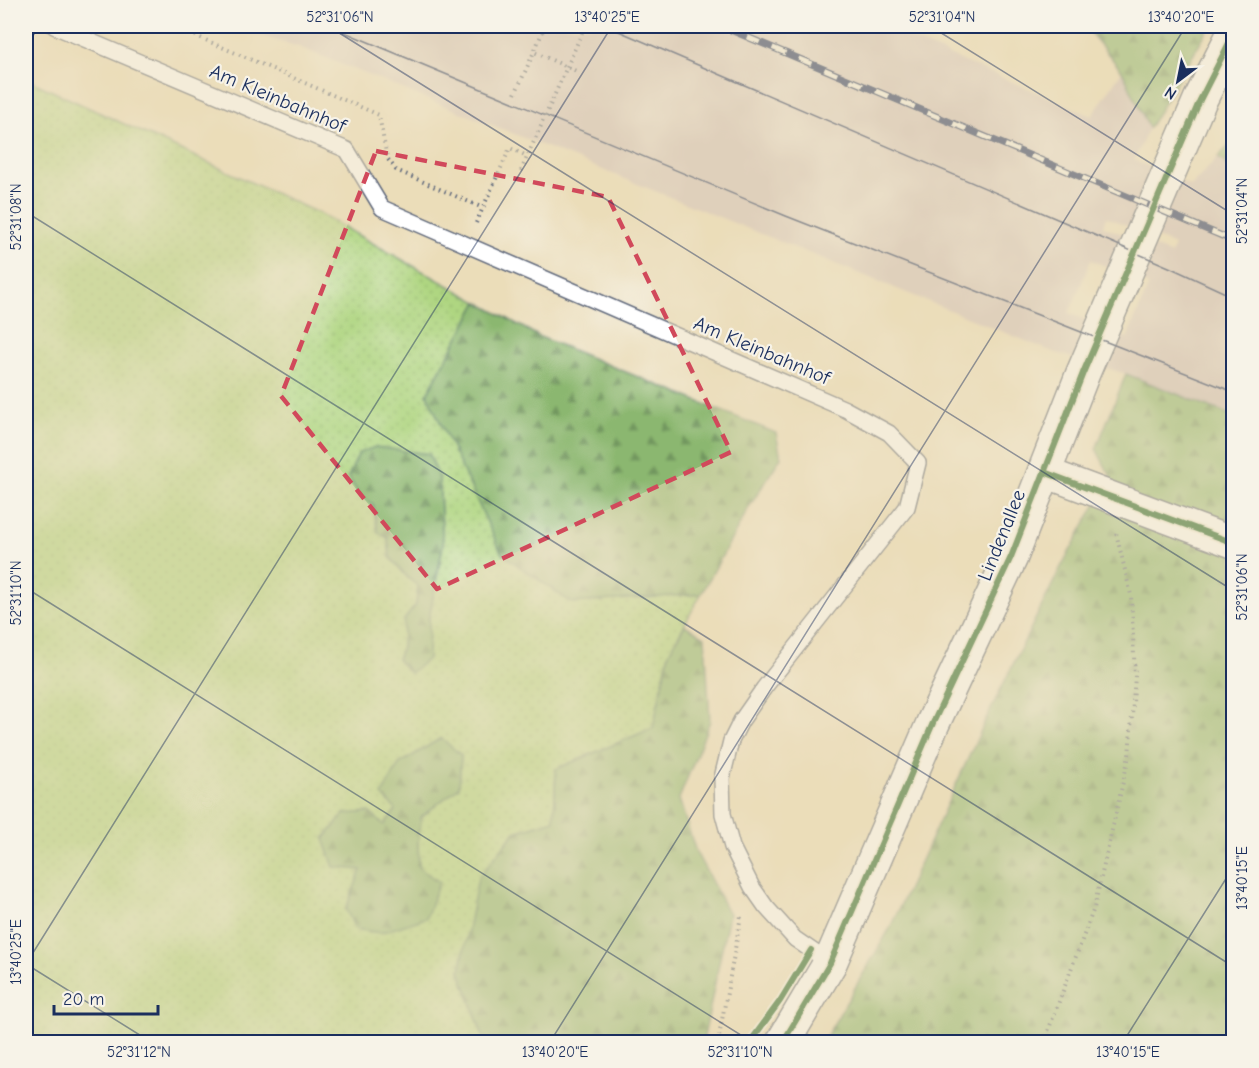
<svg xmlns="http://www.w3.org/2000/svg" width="1259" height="1068" viewBox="0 0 1259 1068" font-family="'Comic Neue',sans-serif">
	<defs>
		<pattern id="grass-dots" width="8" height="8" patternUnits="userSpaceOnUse" patternTransform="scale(1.5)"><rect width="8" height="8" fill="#afd681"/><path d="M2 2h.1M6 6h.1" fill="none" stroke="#96b872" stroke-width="1.8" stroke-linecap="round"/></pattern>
		<pattern id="forest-firs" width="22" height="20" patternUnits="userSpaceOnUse" patternTransform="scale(1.5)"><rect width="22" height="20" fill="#8bb76f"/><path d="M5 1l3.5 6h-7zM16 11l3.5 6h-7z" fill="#71955e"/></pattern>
	</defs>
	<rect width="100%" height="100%" fill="#f7f3e8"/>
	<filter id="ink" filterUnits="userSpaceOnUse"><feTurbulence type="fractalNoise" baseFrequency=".0167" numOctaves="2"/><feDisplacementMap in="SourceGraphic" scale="12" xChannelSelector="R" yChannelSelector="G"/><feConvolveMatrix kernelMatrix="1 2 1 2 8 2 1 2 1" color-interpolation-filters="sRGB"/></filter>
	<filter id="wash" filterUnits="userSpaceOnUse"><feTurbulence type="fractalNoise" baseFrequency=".008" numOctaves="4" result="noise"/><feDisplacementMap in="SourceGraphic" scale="24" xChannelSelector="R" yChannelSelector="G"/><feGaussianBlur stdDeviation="1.35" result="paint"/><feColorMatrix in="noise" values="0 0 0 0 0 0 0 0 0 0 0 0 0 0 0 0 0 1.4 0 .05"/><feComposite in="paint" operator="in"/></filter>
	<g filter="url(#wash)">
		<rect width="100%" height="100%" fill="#ebddb9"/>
		<path fill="#d0c0bc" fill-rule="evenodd" d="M226,26H881L1092,116L1122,71L1149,128L1134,160L1191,186L1218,157L1233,170V416L1126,374L1053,352L299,47ZM1106,217L1174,245L1171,254L1103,226ZM1091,260L1149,285L1127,338L1069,313Z"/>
		<path fill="url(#grass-dots)" stroke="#658270" stroke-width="1.5" fill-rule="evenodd" d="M26,79L318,213L478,302L427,394L642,597L701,594L669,653L653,728L556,769L554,820L515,832L460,971L485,1042H26ZM399,451L429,454L439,478L443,545L429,618L428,659H397L402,647L404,620L416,605L418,586L408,578L390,557L388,538L378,532L373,504ZM461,755L459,786L421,817L418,843L419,869L346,909C359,878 373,834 397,810C416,790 440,773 461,755Z"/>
		<g fill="url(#forest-firs)" stroke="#537366" stroke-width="1.5">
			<path d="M1085,26H1210L1149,128L1122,71Z"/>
			<path d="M1233,142V170L1218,157Z"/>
			<path d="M478,302L540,337L776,433L781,457L751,504L701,594L572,603L502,554L427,394Z"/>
			<path d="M1126,374L1233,416V1042H823L889,930L988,715L1062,565L1111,477L1096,449Z"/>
			<path d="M375,447L429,454L439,478L443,545L429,618L428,659L410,673L397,659L402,647L404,620L416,605L418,586L408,578L390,557L388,538L378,532L373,504L361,498L348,477L359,453Z"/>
			<path d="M685,625L705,637L710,721L679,799L696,852L729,914L703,1042H485L460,971L478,878L515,832L554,820L556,769L653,728L669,653Z"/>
			<path d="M441,738L461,755L459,787L421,817L418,843L419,868L439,882L426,918L380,933L355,929L346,909L361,870L334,867L324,839L344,814L369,812L384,825L396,810L382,795L399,764Z"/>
		</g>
	</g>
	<g filter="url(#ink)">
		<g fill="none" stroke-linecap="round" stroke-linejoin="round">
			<g stroke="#646c7e" stroke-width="18">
				<path id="service" d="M54,26L347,150L382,208L845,409L889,433L918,463L907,507L764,688L741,721L731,741L722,778L723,814L732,847L752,887L766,907L795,939L830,963"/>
			</g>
			<g stroke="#646c7e" stroke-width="33">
				<path id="minor" d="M1044,472L1234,543"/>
			</g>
			<g stroke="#646c7e" stroke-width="36">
				<path id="tertiary" d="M783,1042L830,963L933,723L1011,557L1083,373L1200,100L1234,33"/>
			</g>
			<g stroke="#646c7e" stroke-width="4" stroke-dasharray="1.5 4.5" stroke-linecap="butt">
				<path d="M173,26L379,115L387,158L396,170L483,208"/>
				<path d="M545,26L534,52L576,71"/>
				<path d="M1119,26H1120"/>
				<path d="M515,94L534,52"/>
				<path d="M476,223L510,148L527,156"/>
				<path d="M718,1042L741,916"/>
				<path d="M1044,1042L1094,908L1129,756L1135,676L1131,595L1116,533"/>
			</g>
			<use href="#service" stroke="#fff" stroke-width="15"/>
			<use href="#minor" stroke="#fff" stroke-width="30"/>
			<use href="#tertiary" stroke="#fff" stroke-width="33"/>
			<g stroke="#1b2f5e" stroke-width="1.5">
				<path d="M330,26L786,216L1234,392"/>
				<path d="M607,26L1169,267L1234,297"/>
			</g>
			<g stroke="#1b2f5e" stroke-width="7">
				<path id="rail" d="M721,26L1234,241"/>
			</g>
			<use href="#rail" stroke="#f7f3e8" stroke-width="4.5" stroke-dasharray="14" stroke-linecap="butt"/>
			<path stroke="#646c7e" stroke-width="4" stroke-dasharray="1.5 4.5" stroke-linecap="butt" d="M521,171L585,26"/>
			<g stroke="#f7f3e8" stroke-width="10">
				<g id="cycleway">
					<path d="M1044,472L1234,543"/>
					<path d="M750,1042L780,1001L811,950"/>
					<path d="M783,1042L830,963L933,723L1011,557L1083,373L1200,100L1234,33"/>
				</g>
			</g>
			<use href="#cycleway" stroke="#1b5e20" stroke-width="6"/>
		</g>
	</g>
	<path d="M0 0H1259V1068H0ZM376,151L608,197L731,452L437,589L281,396Z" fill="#ebddb9" fill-opacity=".55" fill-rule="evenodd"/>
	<path fill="none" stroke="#d1495b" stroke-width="4.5" stroke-dasharray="12 8" stroke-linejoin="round" d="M376,151L608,197L731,452L437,589L281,396Z"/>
	<path fill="none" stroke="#1b2f5e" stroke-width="1.5" stroke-opacity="0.45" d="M328,26L1234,591M930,26L1234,215M26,47L39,26M26,212L1234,967M26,588L752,1042M26,964L612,26M26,964L151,1042M550,1042L1186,26M1123,1042L1234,866"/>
	<g text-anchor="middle" stroke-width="4.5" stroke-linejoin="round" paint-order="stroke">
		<g font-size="20" fill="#1b2f5e" stroke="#f7f3e8">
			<text transform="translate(278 98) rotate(23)" y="7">Am Kleinbahnhof</text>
			<text transform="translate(762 350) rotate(23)" y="7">Am Kleinbahnhof</text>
			<text transform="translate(1001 535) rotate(-68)" y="7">Lindenallee</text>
		</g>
	</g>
	<rect width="1259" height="1068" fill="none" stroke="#f7f3e8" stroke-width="66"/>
	<g transform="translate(1178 81) rotate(212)" stroke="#f7f3e8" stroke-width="4.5" paint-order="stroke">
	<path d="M0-4.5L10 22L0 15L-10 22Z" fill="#1b2f5e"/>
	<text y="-9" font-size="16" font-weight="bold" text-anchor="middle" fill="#1b2f5e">N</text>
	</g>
	<path d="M54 1005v9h104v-9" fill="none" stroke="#1b2f5e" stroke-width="3"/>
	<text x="63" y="1005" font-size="18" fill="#1b2f5e" stroke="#f7f3e8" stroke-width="4.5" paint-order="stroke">20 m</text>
	<rect x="33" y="33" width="1193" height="1002" fill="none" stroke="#1b2f5e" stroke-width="2"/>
	<g font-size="15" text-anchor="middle" fill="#1b2f5e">
		<text x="340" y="22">52°31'06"N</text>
		<text x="607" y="22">13°40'25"E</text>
		<text x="942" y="22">52°31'04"N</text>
		<text x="1181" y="22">13°40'20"E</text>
		<text transform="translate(1242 211) rotate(-90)" y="5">52°31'04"N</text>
		<text transform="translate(16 217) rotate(-90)" y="5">52°31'08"N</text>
		<text transform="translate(1242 587) rotate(-90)" y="5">52°31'06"N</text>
		<text transform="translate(16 593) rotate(-90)" y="5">52°31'10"N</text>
		<text transform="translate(1242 878) rotate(-90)" y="5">13°40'15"E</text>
		<text transform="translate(16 952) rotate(-90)" y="5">13°40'25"E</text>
		<text x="139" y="1057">52°31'12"N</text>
		<text x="555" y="1057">13°40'20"E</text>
		<text x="740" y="1057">52°31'10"N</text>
		<text x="1128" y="1057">13°40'15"E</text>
	</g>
</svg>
